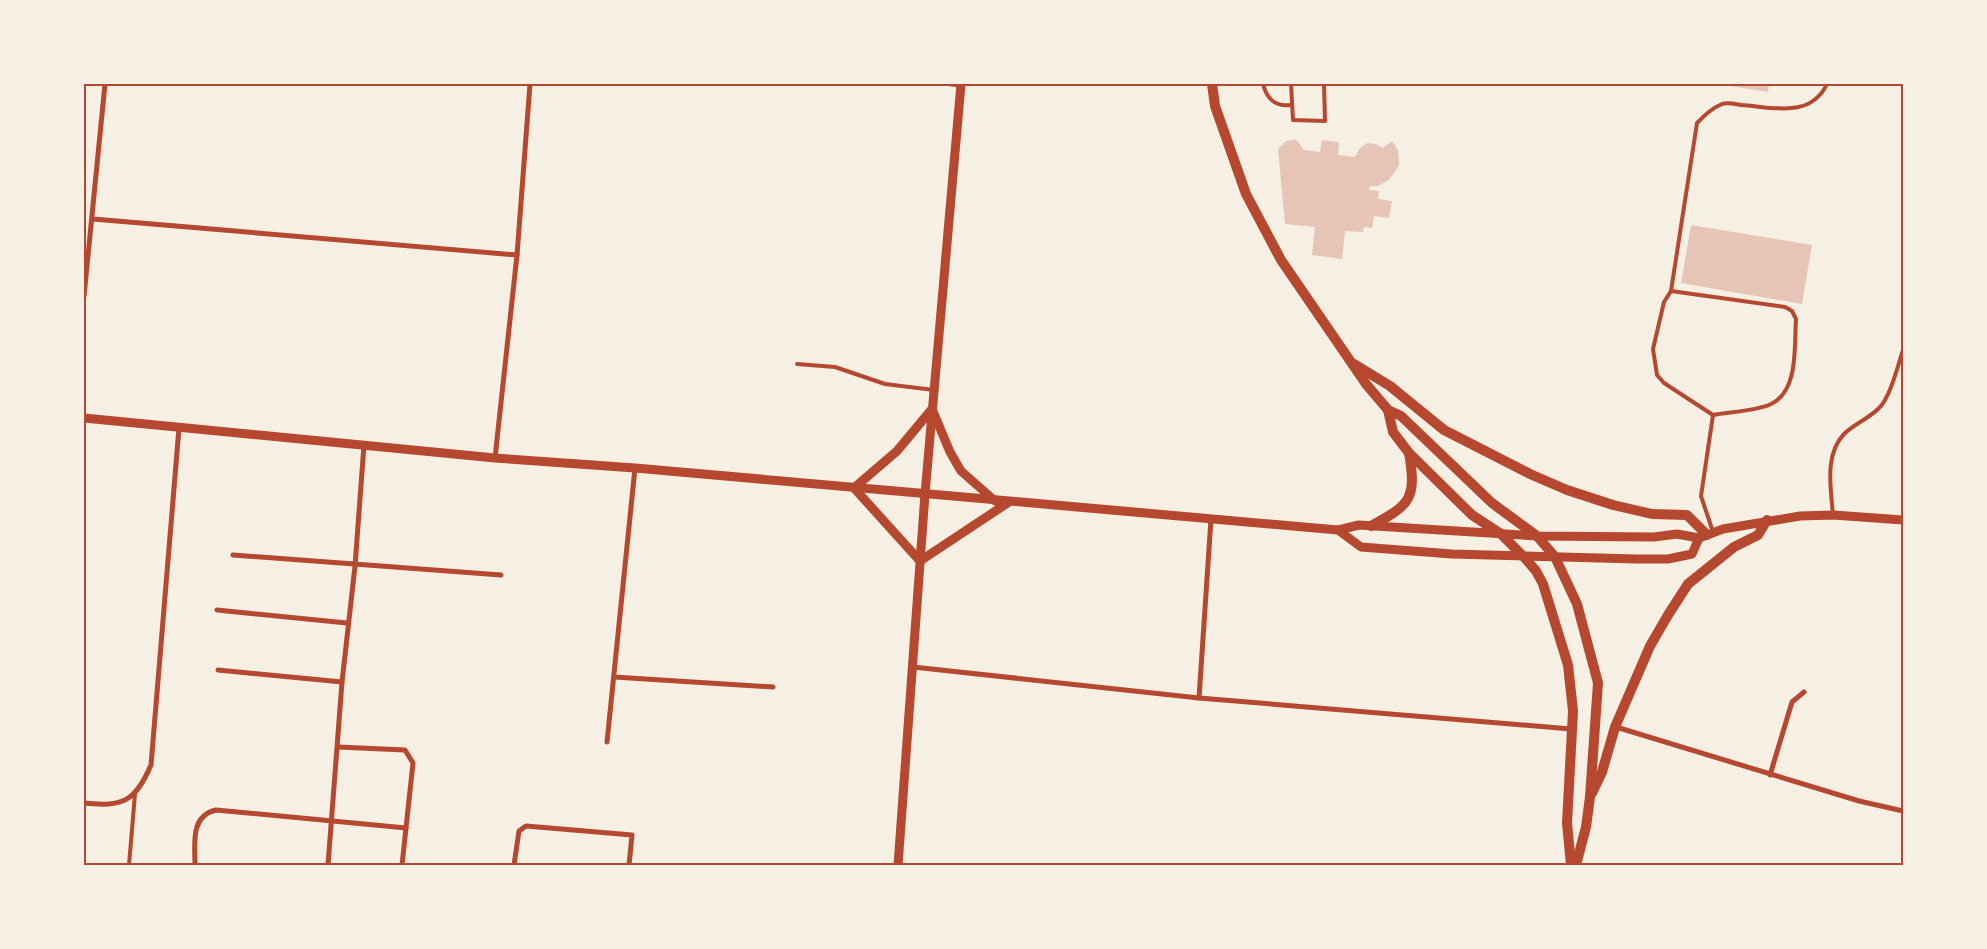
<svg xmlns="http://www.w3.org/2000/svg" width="1987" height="949" viewBox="0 0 1987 949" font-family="'Playfair Display',serif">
	<rect width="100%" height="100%" fill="#f6efe4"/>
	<g fill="#e6c5b7">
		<path d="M1718,84H1769L1768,92Z"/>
		<path d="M1296,139L1304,150L1320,152L1322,140L1339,142L1338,155L1355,157L1359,149L1367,143L1376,144L1383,148L1392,141L1398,150L1399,165L1396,170L1389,180L1378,186H1370L1369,190L1379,191L1378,199L1392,201L1389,218L1374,216L1372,228L1364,227L1363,232L1345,231L1342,259L1312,255L1315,227L1285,224L1278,149L1286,141Z"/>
		<path d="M1691,225L1812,245L1802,304L1681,283Z"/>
	</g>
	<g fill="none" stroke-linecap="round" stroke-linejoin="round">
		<g stroke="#b5482f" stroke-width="4">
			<path d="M1263,84C1267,100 1276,107 1292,105"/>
			<path d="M1291,84L1293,120L1325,121L1324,84"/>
			<path d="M1671,291L1785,307L1792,311L1796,319C1794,346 1799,391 1771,404C1757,411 1729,412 1713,415L1664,383L1657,375L1653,349L1664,302Z"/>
			<path d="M1671,291L1697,123C1705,115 1712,108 1722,104C1727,102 1735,104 1741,105C1773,107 1810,119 1827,84"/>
			<path d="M797,364L835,367L885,384L934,390"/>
			<path d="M1833,515C1831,489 1824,455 1844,434C1854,424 1868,419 1878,409C1890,399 1898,365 1903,350"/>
			<path d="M1713,532L1701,496L1713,415"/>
			<path d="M129,865L135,794"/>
		</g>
		<g stroke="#b5482f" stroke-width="5">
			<path d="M951,84L961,85"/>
			<path d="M93,219L517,255"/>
			<path d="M84,296L105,84"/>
			<path d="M495,458L517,255L530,84"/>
			<path d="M233,555L501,575"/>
			<path d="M217,610L347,623"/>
			<path d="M913,667L1199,698L1571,729"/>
			<path d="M218,670L342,682"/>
			<path d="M614,677L773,687"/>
			<path d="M1199,698L1211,519"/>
			<path d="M1616,727L1859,801L1903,811"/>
			<path d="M607,742L635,468"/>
			<path d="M338,747L405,750L413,763L402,865"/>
			<path d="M1770,775L1792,702L1804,692"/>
			<path d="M84,803C123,807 135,802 151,765L179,428"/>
			<path d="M195,865C195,843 190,816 216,810L406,828"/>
			<path d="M328,865L342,682L355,566L364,445"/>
			<path d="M514,865L519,831L526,826L632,835L629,865"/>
		</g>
		<g stroke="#b5482f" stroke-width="9">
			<path d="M84,418L495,458L635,468L1338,530L1359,525L1537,536L1654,537L1677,534L1699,538L1723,529L1800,516L1833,515L1903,520"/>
			<path d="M995,501L961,471L950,452L932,409L897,451L854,488L920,561L1009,502"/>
			<path d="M1338,530L1361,547L1452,554L1637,559H1668L1692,554L1699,538"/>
			<path d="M898,865L925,494L961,84"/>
		</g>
		<g stroke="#b5482f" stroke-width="10">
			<path d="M1212,84L1215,106L1246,194L1281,260L1366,384L1388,410L1401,416L1492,503L1537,536L1555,557L1577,604L1598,683L1590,797L1586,827L1576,865"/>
			<path d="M1354,364L1390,386L1444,430L1530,474L1567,490L1613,505L1652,514L1687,515L1707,535"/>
			<path d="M1388,410L1393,432L1409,453L1472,515L1501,534L1525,558L1536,571L1543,584L1568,665L1573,711L1567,823L1571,865"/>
			<path d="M1371,526C1410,505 1417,499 1409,453"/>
			<path d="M1592,793L1602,772L1615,727L1650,646L1668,615L1688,584L1734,547L1758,535L1767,520"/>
		</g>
	</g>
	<rect width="1987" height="949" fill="none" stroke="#f6efe4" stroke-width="170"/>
	<rect x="85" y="85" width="1817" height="779" fill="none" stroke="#b5482f" stroke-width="2"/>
</svg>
